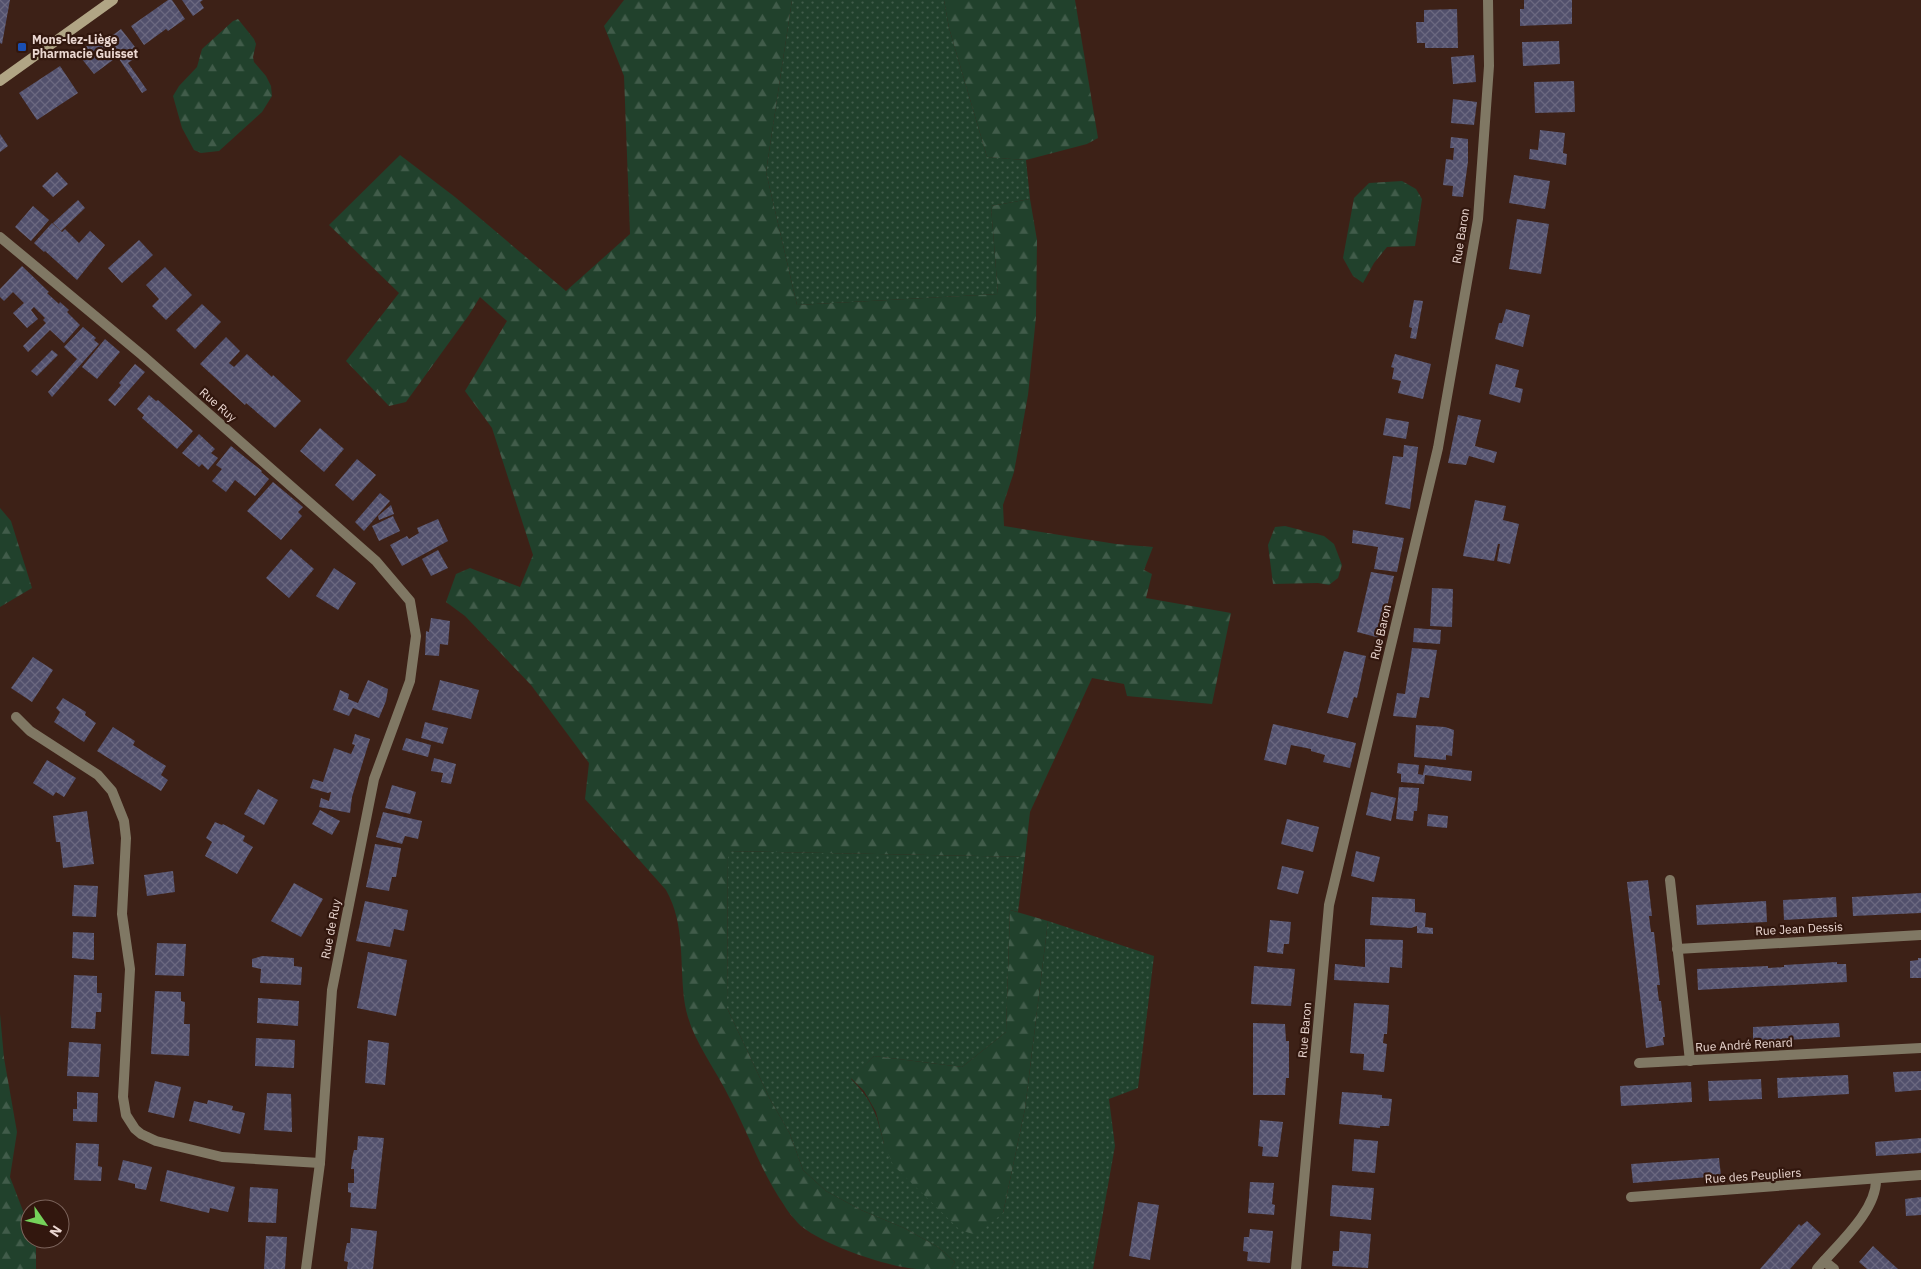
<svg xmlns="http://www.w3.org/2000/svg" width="1921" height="1269" viewBox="0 0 1921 1269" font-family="'IBM Plex Sans',sans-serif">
	<defs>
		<pattern id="grass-dots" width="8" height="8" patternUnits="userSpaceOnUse" patternTransform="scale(1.25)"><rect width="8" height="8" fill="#21412c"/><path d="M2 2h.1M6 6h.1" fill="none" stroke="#415c4a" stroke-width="1.8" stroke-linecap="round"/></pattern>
		<pattern id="forest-firs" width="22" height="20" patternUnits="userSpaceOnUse" patternTransform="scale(1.25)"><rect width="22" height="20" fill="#21412c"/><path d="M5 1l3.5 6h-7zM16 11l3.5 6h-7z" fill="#415c4a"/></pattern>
		<pattern id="building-cross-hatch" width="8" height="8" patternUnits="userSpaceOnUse" patternTransform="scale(1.25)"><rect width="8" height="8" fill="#52506c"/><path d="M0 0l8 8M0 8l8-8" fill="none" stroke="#6b6880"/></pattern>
	</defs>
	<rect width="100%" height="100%" fill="#3d2117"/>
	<g fill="url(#grass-dots)">
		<path d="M792,0H944L949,28L987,157L1026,160L1030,199L991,206L998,294L797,305L766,172Z"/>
		<path d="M728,851L1025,857L1018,912L1010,910L1006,1032L962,1067L874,1056L851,1079C873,1101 877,1115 884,1144L1003,1213L1025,1109L1048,921L1154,956L1138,1088L1109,1099L1115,1146L1093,1269H951L955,1262L938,1247L904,1228L861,1210L826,1191L803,1170L790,1134L770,1099L727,1008Z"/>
	</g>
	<g fill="url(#forest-firs)">
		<path d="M624,0H792L766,172L797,305L998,294L991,206L1030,199L1037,240L1036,317L1028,395L1014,472L1003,505L1004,526L1116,544L1153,547L1144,570L1152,574L1146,598L1231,613L1212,704L1127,696L1124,684L1092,678L1030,812L1025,857L728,851L727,1008L770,1099L790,1134L803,1170L826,1191L861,1210L904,1228L938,1247L955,1262L951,1269C940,1269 929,1269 917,1269C887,1267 824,1245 801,1226C795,1220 788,1212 784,1205C761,1172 748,1132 729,1097C714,1066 691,1039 685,1005C679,966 686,925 666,890L585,799L589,763L531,685L465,616L446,602L456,574L470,568L520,587L533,555L492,428L465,391L507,321L480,297L469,315L406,402L389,406L346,361L399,293L329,225L400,155L455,197L566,291L630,234L624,76L604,26Z"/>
		<path d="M944,0H1075L1098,138L1087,144L1026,160L987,157L949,28Z"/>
		<path d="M238,19L254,39L256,44L253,57L254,62L266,76L271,86L272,96L262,112L219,151L201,153L194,150L182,128L173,96L179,86L197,67L202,49L233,21Z"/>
		<path d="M1402,181L1416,189L1422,199L1415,246L1387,247L1374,263L1363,283L1353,276L1343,258L1354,198L1369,183Z"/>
		<path d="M0,508L11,521L32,588L0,607Z"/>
		<path d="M1285,526L1324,536L1334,544L1342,565L1338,578L1329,585L1318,583L1273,584L1268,545L1275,527Z"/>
		<path d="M1010,910L1048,921L1025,1109L1003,1213L976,1235L960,1230L893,1165L884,1144L876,1112L864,1091L851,1078L874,1056L962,1067L1006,1032Z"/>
		<path d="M0,1014L4,1058L17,1132L10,1177L30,1229V1239H34L36,1244V1269H0Z"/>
	</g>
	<g fill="url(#building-cross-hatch)">
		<path d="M0,0H10L2,44L0,43Z"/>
		<path d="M168,0H172L185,19L168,31L166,29L144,45L131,26Z"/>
		<path d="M182,0H203L200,2L204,8L193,16Z"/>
		<path d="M1524,0H1572V24L1520,26V9H1524Z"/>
		<path d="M1457,9L1458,48H1425V43H1417L1416,22H1424V10Z"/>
		<path d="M121,29L135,47L133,49L138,56L128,63L147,90L142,93L113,50L117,57L94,74L77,53L100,37L108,49L110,47L105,41Z"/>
		<path d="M1559,41L1560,64L1523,66L1522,42Z"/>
		<path d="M1474,55L1476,82L1453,84L1451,57Z"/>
		<path d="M60,66L78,93L37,120L19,93Z"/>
		<path d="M1574,81L1575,112L1535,113L1534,82Z"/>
		<path d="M1453,99L1477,102L1474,125L1451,123Z"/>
		<path d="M1540,130L1565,133L1563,153L1567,154L1566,165L1529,159L1530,149L1538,150Z"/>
		<path d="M0,134L8,146L0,152Z"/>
		<path d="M1451,137L1468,139V162L1463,197L1452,196L1453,186L1443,185L1446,159L1453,160L1454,148H1450Z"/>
		<path d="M57,172L68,184L53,197L42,186Z"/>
		<path d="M1514,175L1550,181L1545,209L1509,203Z"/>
		<path d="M78,200L85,208L61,231L53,223Z"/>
		<path d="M33,206L49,220L31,241L15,227Z"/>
		<path d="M1517,219L1549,224L1541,274L1509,269Z"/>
		<path d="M52,223L62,232L65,229L79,243L90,231L105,245L77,280L45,251L44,252L34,243Z"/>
		<path d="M139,240L153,255L122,283L108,268Z"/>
		<path d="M22,266L49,292L47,293L59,304L60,302L69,310L67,312L80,325L64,343L50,330L28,352L23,346L46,323L43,320L45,318L34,307L31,310L38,319L27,328L13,313L24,303L13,292L4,301L0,297V289Z"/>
		<path d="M165,267L192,295L166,320L152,306L159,299L146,285Z"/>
		<path d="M1414,300L1423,301L1416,339L1410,338L1412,328L1409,327Z"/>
		<path d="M202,304L221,322L195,349L176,330Z"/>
		<path d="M1506,309L1530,315L1523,347L1495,339L1499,323H1502Z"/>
		<path d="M83,327L96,338L94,340L99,344L52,397L48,392L77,359L64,347Z"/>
		<path d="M226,337L240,351L229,363L234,367L247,354L272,377L273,375L301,401L275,428L246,403L245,405L200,364Z"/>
		<path d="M105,339L120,352L97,379L82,367Z"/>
		<path d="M52,350L58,355L37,376L31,371Z"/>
		<path d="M1395,354L1431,364L1423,399L1398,393L1401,381L1392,379L1394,368L1391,367Z"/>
		<path d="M135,364L145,372L115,406L108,400L121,385L119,383Z"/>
		<path d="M1496,364L1519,370L1515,387L1523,389L1520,403L1489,394Z"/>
		<path d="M149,395L156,401L158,400L193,431L177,449L142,418L144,415L137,409Z"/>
		<path d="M1458,415L1481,420L1475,446L1497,452L1494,463L1469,456L1466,465L1448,463Z"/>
		<path d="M1386,418L1409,422L1406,439L1383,435Z"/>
		<path d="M320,428L344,449L324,472L300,451Z"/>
		<path d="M199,434L215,449L211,453L218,458L208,470L202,464L199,467L182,453Z"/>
		<path d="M1404,445L1418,447L1410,509L1385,504L1393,456L1403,457Z"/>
		<path d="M231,446L262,471L261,472L269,479L255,496L235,480L226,492L212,481L222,469L216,465Z"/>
		<path d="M357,459L376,475L353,501L335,485Z"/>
		<path d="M273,482L303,507L298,512L302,516L281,540L247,511Z"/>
		<path d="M380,493L390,501L364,531L355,522Z"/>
		<path d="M1475,500L1506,506L1503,520L1519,524L1510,564L1497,561L1500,544H1498L1494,561L1463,556Z"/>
		<path d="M391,505L394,514L379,520L378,516Z"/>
		<path d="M393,516L400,531L379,541L372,526Z"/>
		<path d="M438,519L448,541L402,566L390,545L407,536L409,539L419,533L417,528Z"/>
		<path d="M1353,530L1404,538L1397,572L1374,569L1378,547L1352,543Z"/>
		<path d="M291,549L314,569L289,598L266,578Z"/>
		<path d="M438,550L448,568L431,576L422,559Z"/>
		<path d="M334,568L356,583L338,610L316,596Z"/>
		<path d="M1371,572L1394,576L1380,638L1357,632Z"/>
		<path d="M1432,588L1453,589L1452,627L1430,626Z"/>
		<path d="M431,618L450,621L448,645L440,644L439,656L425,655L426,631L429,632Z"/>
		<path d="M1414,628L1441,630L1440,644L1413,642Z"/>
		<path d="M1412,648L1437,650L1429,698L1420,697L1416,718L1393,716L1397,693L1405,694Z"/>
		<path d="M1344,651L1366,656L1357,698L1354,697L1348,718L1327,713Z"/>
		<path d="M33,657L53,670L32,702L11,688Z"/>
		<path d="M368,680L388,689L386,701L379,718L353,708L349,716L333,710L340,690L349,694L348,699L358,703Z"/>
		<path d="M440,680L479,690L471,719L432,710Z"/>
		<path d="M63,698L86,712L85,715L96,723L84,742L54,722L60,712L56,708Z"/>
		<path d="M425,722L448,728L443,744L421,738Z"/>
		<path d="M1273,724L1356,743L1350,768L1323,762L1325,755L1311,751V749L1291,745L1286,765L1264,760Z"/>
		<path d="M1416,725L1445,727L1454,730L1452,756L1446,755V760L1414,757Z"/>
		<path d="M113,727L135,741L133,745L166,766L161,775L168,780L161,791L97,751Z"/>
		<path d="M355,734L370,739L352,797L350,813L319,807L321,798L329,801L331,792L328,793L310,788L313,779L323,782L334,748L351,754L355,745L352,744Z"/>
		<path d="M406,738L431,745L428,757L402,750Z"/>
		<path d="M434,758L456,764L451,784L441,782L443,773L431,771Z"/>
		<path d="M47,760L76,778L64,797L56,792L53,796L33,783Z"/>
		<path d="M1398,763L1419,765L1418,774L1423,775L1425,765L1472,771L1471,781L1425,775L1424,784L1401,782V774L1397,773Z"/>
		<path d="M392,785L416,792L410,814L385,808Z"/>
		<path d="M1399,787L1419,788L1417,811H1414L1413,821L1396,819Z"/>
		<path d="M258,789L278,800L264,825L244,814Z"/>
		<path d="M1371,792L1396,798L1391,821L1366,815Z"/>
		<path d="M320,810L340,821L332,835L312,824Z"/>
		<path d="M87,811L94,864L63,868L60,842H56L53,816Z"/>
		<path d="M383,812L422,821L418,839L405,836L402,844L376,837Z"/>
		<path d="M1428,814L1448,816L1447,828L1427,826Z"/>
		<path d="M1287,819L1319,827L1313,852L1281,844Z"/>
		<path d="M215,822L222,825L223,824L245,836L243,841L253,847L237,874L205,856L212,842L206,838Z"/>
		<path d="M375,844L401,848L396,877H392L389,891L366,887Z"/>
		<path d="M1356,851L1380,857L1374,882L1351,876Z"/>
		<path d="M1282,866L1304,871L1298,894L1277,889Z"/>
		<path d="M173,871L175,892L147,896L144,875Z"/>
		<path d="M1648,880L1652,916H1649L1651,932H1654L1660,985H1657L1659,1001H1661L1665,1037H1663L1664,1045L1646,1048L1627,882Z"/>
		<path d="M294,883L323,899L301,937L271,921Z"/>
		<path d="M74,885L98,886L96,917L72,916Z"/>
		<path d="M1921,893V913L1853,916L1852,897Z"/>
		<path d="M1372,897L1415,899V912L1426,913L1425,927L1433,928V934L1417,933V926L1411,928L1370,925Z"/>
		<path d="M1836,897L1837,917L1784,920L1783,900Z"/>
		<path d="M365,901L408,910L404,931L394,929L390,947L356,941Z"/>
		<path d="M1766,901L1767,922L1697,925L1696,905Z"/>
		<path d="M1270,920L1291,922L1289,944H1284L1283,954L1267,952Z"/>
		<path d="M73,932L94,933V960L72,958Z"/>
		<path d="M1365,939L1403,940L1402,968L1390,967L1389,983L1334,980L1335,964L1365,967Z"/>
		<path d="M157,943L186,944L184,976L155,975Z"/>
		<path d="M368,952L407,960L396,1016L357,1008Z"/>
		<path d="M262,956L294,958V966L302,967L301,985L260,983L261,969L252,967V959Z"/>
		<path d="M1918,958H1921V978H1910V961L1918,960Z"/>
		<path d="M1837,962V964H1846L1847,982L1698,990L1697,969L1768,966V968L1784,967V965Z"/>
		<path d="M1254,966L1295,969L1291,1006L1251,1004Z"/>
		<path d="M74,975L97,976V993H102L101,1012H96L95,1029L71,1028Z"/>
		<path d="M155,991L181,992V1001L185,1002L184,1024H190L189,1056L151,1054Z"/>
		<path d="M258,998L299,1001L298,1026L257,1023Z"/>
		<path d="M1354,1003L1389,1005L1387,1034H1384L1383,1043L1387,1044L1384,1072L1363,1070L1364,1054L1350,1053Z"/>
		<path d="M1253,1023L1285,1024L1286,1041H1289V1078H1286L1285,1095H1253Z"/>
		<path d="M1839,1023L1840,1037L1753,1042V1027Z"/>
		<path d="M256,1038L295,1040L294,1068L255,1066Z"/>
		<path d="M368,1040L389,1043L385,1085L365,1083Z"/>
		<path d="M69,1042L101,1044L99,1077L67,1076Z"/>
		<path d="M1921,1071V1090L1895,1092L1893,1072Z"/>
		<path d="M1848,1075L1849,1094L1778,1098L1777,1078Z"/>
		<path d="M1761,1079L1762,1099L1709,1101L1708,1081Z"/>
		<path d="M155,1081L181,1087L174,1118L148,1112Z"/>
		<path d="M1691,1082L1692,1102L1621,1106L1620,1086Z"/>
		<path d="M77,1092L98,1093L97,1122L73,1121V1109H77Z"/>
		<path d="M1342,1092L1382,1095V1098L1392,1099L1389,1126H1380V1128L1339,1124Z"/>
		<path d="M267,1093L291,1094L292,1132L264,1130Z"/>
		<path d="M208,1100L233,1106L232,1110L245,1113L240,1134L189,1121L194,1101L207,1104Z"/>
		<path d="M1260,1120L1283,1122L1278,1157L1262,1156L1263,1147L1258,1146Z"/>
		<path d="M358,1136L384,1138L376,1209L350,1207L351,1193L348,1192V1183H354V1169H351L352,1159L354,1150H357Z"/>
		<path d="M1921,1138V1153L1876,1156L1875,1142Z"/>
		<path d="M1354,1139L1378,1141L1375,1173L1352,1171Z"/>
		<path d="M76,1143L99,1144L98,1166L102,1167L101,1181L74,1180Z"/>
		<path d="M1719,1158L1721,1176L1633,1183L1631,1164Z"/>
		<path d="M123,1160L152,1167L146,1190L135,1188V1184L118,1180Z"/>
		<path d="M167,1170L235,1187L228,1212L210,1208L209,1213L160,1201Z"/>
		<path d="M1250,1182L1274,1183L1272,1204L1275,1205L1274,1215L1248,1213Z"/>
		<path d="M1332,1185L1374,1188L1371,1220L1330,1216Z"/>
		<path d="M250,1187L278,1189L276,1223L248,1222Z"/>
		<path d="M1921,1197V1215L1906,1216L1905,1199Z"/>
		<path d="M1138,1202L1159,1205L1150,1260L1129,1256Z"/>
		<path d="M1807,1221L1821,1234L1790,1269H1760L1799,1224L1801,1226Z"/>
		<path d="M351,1228L377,1231L373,1269H347L348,1262L344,1261L345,1252L347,1243H350Z"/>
		<path d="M1250,1229L1273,1231L1270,1263L1247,1261L1248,1252L1243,1251L1244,1237H1249Z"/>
		<path d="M1340,1231L1371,1234L1368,1268L1332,1266L1333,1251H1339Z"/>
		<path d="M266,1236L287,1237L285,1269H264Z"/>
		<path d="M1873,1246L1887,1259L1898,1269H1867L1859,1262Z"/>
	</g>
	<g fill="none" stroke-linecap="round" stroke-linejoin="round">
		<g stroke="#807864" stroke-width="10">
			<path d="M0,237L142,355L376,561L410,601L416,636L410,681L374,779L332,990L320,1163L306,1269"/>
			<path d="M16,717L30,731L98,775L112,791L124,821L126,838L122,914L130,969L123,1097L126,1115L135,1129L141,1134L156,1141L222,1157L320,1163"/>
			<path d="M1670,880L1690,1061"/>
			<path d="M1677,949L1921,935"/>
			<path d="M1639,1063L1921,1048"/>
			<path d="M1631,1197L1921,1175"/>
			<path d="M1824,1261L1834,1269"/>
			<path d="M1296,1269L1329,905L1438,448L1478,219L1489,66L1488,0"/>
			<path d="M1817,1269C1837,1245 1877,1211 1876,1179"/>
		</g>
		<path stroke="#b1a585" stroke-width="10" d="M0,81L113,0"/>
	</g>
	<rect fill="#1a4fb4" stroke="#32170e" stroke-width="2" x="17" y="42" width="10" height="10" rx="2.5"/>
	<g text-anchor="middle" stroke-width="4.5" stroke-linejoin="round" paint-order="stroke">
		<g font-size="12" font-weight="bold" fill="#ebd7d1" stroke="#32170e" text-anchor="start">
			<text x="32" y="44">Mons-lez-Liège<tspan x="32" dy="14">Pharmacie Guisset</tspan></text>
		</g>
		<g font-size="12" fill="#ebd7d1" stroke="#32170e">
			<text transform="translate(1461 236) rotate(-81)" y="4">Rue Baron</text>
			<text transform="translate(218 405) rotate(41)" y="4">Rue Ruy</text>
			<text transform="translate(1381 632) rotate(-77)" y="4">Rue Baron</text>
			<text transform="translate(331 929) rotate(-79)" y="4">Rue de Ruy</text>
			<text transform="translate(1799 929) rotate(-3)" y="4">Rue Jean Dessis</text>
			<text transform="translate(1305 1030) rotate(-85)" y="4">Rue Baron</text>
			<text transform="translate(1744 1045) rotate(-3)" y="4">Rue André Renard</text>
			<text transform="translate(1753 1176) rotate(-4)" y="4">Rue des Peupliers</text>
		</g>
	</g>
	<g transform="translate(45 1224) rotate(124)"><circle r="24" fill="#32170e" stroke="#7c645c"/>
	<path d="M0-4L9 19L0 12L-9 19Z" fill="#75d25a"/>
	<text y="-8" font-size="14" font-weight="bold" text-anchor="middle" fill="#ebd7d1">N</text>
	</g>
</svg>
